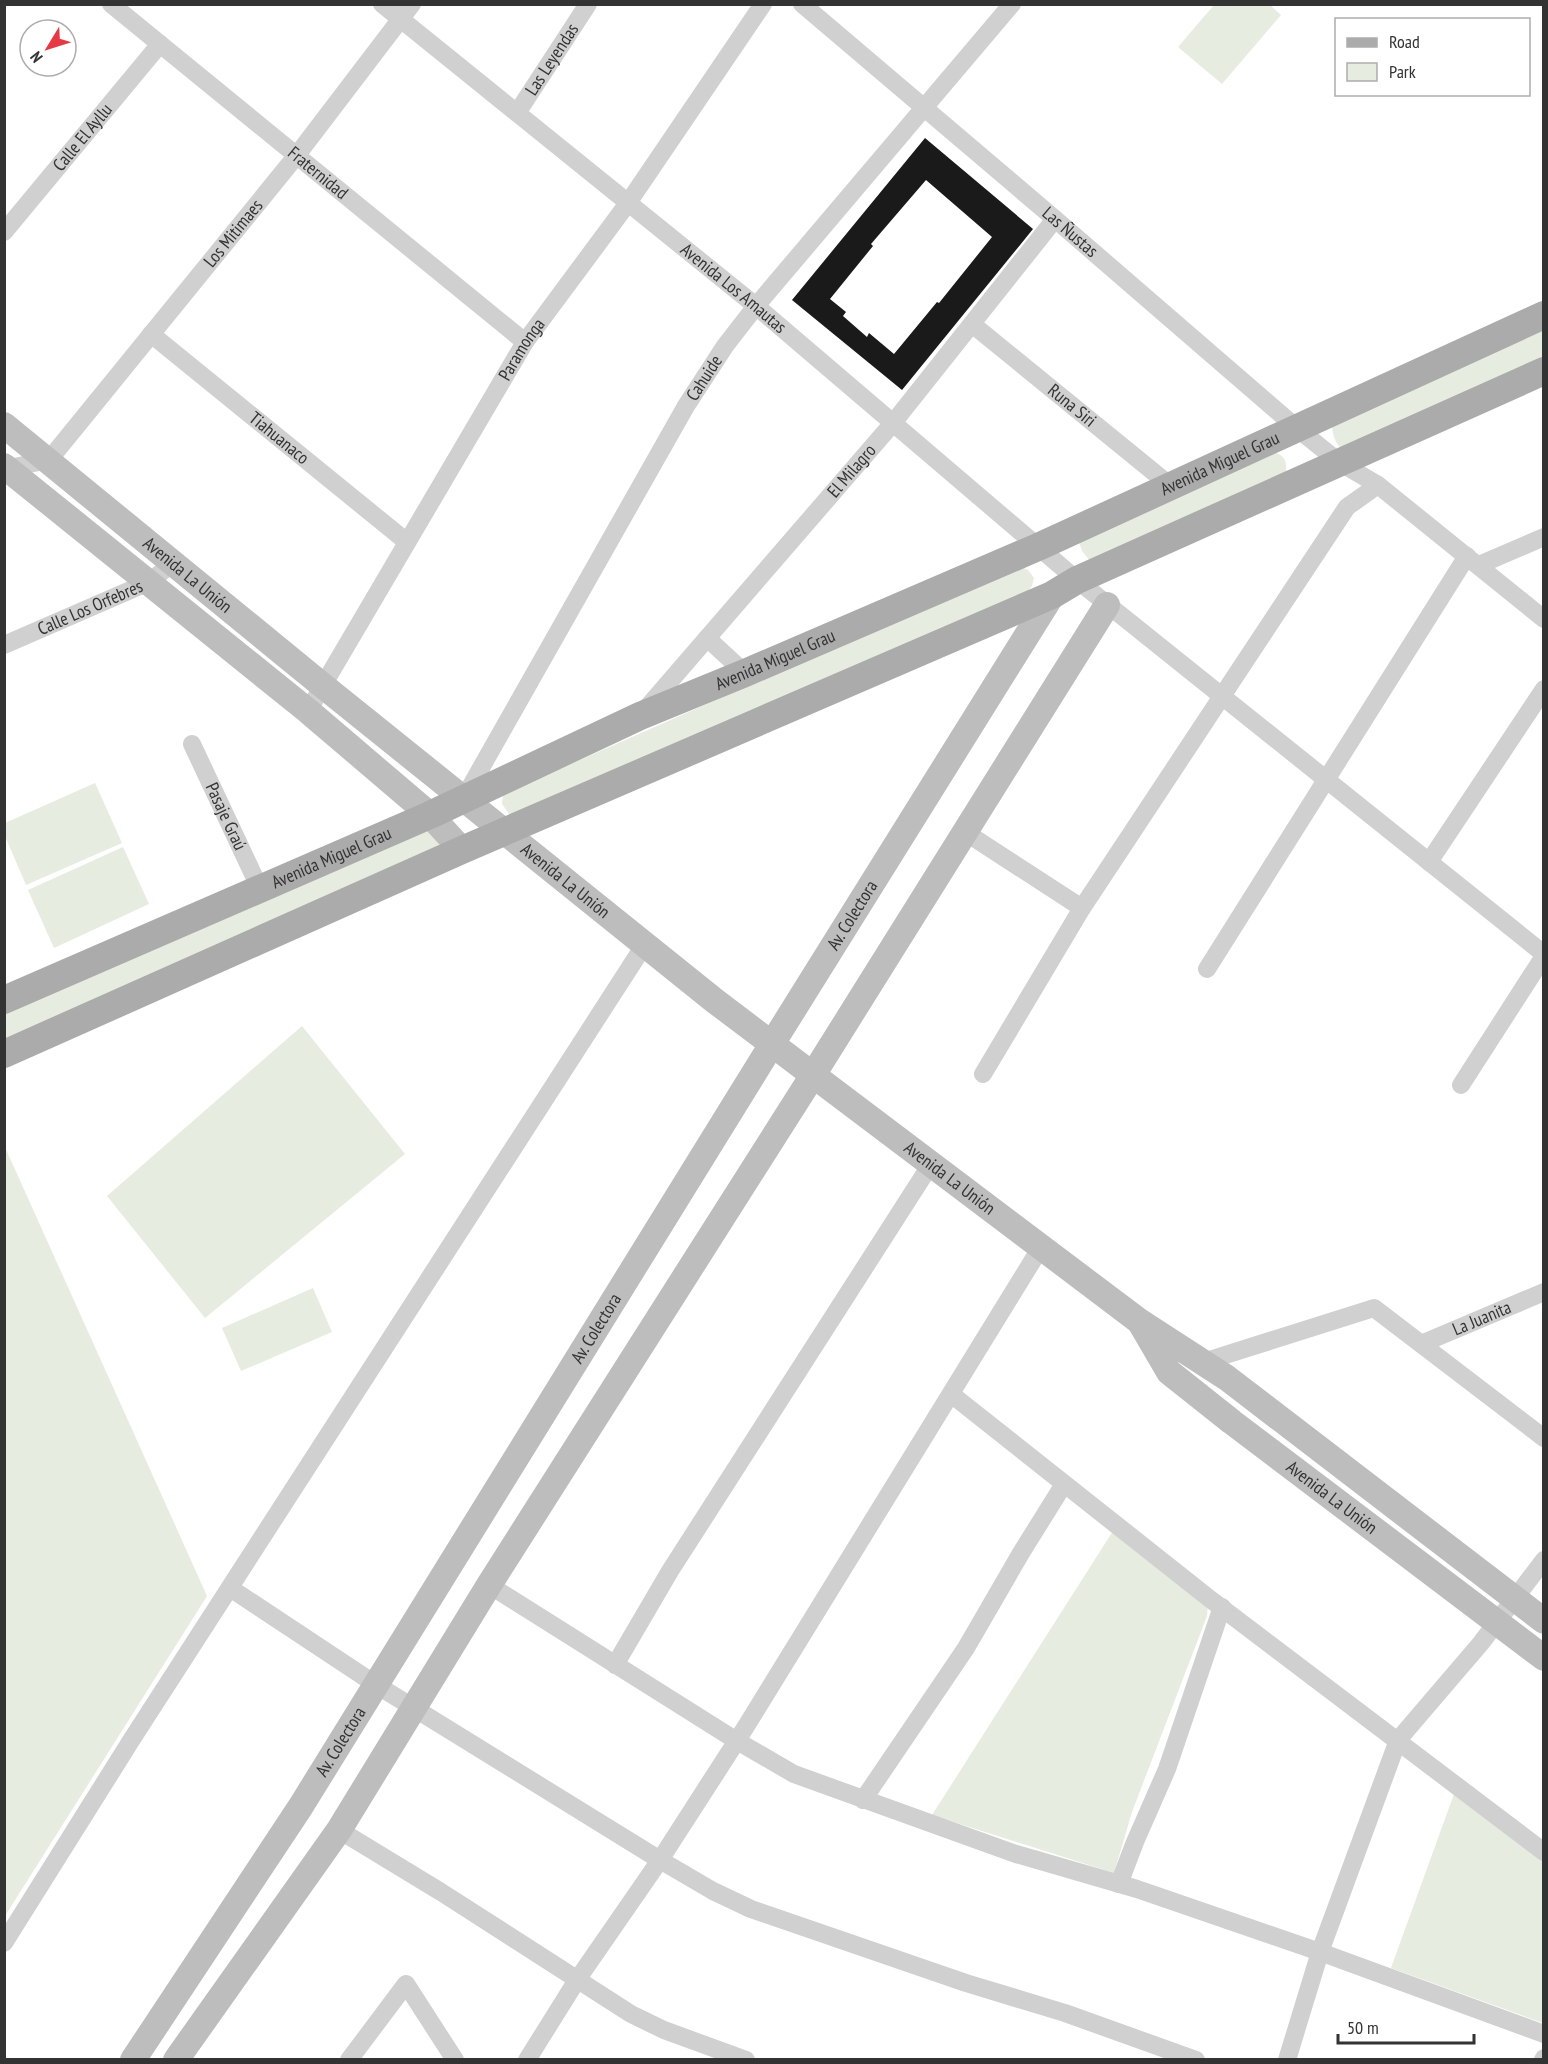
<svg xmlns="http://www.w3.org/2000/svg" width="1548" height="2064" viewBox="0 0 1548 2064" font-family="'PT Sans Narrow',sans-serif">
	<rect width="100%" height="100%" fill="#fff"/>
	<g fill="#e6ecdf">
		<path d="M1214,5H1270L1281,15L1222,84L1178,47Z"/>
		<path d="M1543,326V357L1345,448H1341C1334,441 1333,435 1332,426Z"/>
		<path d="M1276,453C1285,456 1287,463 1286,472L1091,562L1082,551L1078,539Z"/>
		<path d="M1019,566L1028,570L1034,578L1032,586L1028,591L510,815L502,804L503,794Z"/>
		<path d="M95,783L122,843L26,885L5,836V823Z"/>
		<path d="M426,823L440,843L434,852L5,1043L4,1006Z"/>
		<path d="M123,847L149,904L54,948L28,890Z"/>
		<path d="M302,1026L405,1154L205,1318L107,1196Z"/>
		<path d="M4,1145L207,1596L5,1916H4Z"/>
		<path d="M313,1288L332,1332L241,1371L222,1328Z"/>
		<path d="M1113,1531L1208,1604L1207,1616L1132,1812L1114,1873L932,1815Z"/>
		<path d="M1454,1794L1543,1862V2023L1391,1968Z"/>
	</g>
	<path fill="#1a1a1a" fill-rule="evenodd" d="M925,138L1033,229L902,390L792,300ZM926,180L992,237L939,303L937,302L894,354L869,333L867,337L843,316L846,312L830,299L873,246L871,244Z"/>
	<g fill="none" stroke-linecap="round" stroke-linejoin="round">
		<g stroke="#d0d0d0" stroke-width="18">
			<path id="s1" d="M111,4L525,342"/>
			<path id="s2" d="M382,4L756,306L1077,580L1544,954"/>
			<path id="s3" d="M802,4L1055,219L1298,429L1339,462L1378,485L1544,619"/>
			<path id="s4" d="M517,113L588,4"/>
			<path id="s5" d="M4,232L160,44"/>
			<path id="s6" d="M972,324L1172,487"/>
			<path id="s7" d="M151,334L407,542"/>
			<path id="s8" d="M4,469L49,460L297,155L412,4"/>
			<path d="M1479,565L1544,537"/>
			<path d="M707,638L745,673"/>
			<path id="s9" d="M4,645L149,582L173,563"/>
			<path id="s10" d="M645,710L893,423L1055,219"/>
			<path id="s11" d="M308,711L525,342L628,203L763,4"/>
			<path id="s12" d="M192,744L260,889"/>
			<path id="s13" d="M464,798L686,406L725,346L756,306L1012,4"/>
			<path d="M965,832L1082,908"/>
			<path d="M1429,862L1544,689"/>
			<path d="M1207,969L1467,556"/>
			<path d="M983,1074L1082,908L1347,507L1378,485"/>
			<path d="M1461,1085L1544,956"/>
			<path id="s14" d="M1421,1344L1544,1292"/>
			<path d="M1203,1362L1374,1308L1544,1438"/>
			<path d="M951,1394L1210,1599L1544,1852"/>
			<path d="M489,1585L737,1741L794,1774L1016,1854L1137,1889L1320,1952L1544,2034"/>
			<path d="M230,1588L375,1684L660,1860L713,1891L751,1909L966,1983L1065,2013L1196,2060"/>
			<path d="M615,1665L670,1571L931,1164"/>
			<path d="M863,1800L966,1648L1021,1553L1064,1484"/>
			<path d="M339,1830L441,1892L631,2014L664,2030L746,2060"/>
			<path d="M1119,1884L1135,1842L1167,1769L1222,1607"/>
			<path d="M4,1943L132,1739L645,944"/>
			<path d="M349,2060L406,1984L455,2060"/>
			<path d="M527,2060L577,1980L660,1860L745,1728L1041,1247"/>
			<path d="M1287,2060L1320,1952L1398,1740L1481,1643L1544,1560"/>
			<path d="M1543,2060L1544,2058"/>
		</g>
		<g stroke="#bdbdbd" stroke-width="26">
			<path id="s15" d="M4,425L322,685L715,1001L1139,1321L1227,1378L1544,1621"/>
			<path d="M4,466L308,711L430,815L462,850"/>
			<path id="s16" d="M1141,1324L1169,1372L1232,1422L1544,1658"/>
			<path id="s17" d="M133,2060L301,1806L772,1044L1052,595"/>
			<path d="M176,2060L339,1830L489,1585L813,1075L1107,605"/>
		</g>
		<g stroke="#ababab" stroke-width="28">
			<path id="s18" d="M4,1000L430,815L640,716L745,673L1038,547L1544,315"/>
			<path d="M4,1054L462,850L1052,595L1077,580L1544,371"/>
		</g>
	</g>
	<g text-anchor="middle" stroke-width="6" stroke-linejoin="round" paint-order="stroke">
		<g font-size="18" fill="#333" stroke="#fff">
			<text dy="6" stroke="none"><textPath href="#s4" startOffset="64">Las Leyendas</textPath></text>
			<text dy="6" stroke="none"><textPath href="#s5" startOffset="123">Calle El Ayllu</textPath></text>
			<text dy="6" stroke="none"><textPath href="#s1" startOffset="267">Fraternidad</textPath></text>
			<text dy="6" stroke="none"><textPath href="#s3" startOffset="352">Las Ñustas</textPath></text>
			<text dy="6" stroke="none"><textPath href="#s8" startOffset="338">Los Mitimaes</textPath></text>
			<text dy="6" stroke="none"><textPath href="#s2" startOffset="452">Avenida Los Amautas</textPath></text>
			<text dy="6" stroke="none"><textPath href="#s11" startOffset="420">Paramonga</textPath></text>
			<text dy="6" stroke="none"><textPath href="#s13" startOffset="484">Cahuide</textPath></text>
			<text dy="6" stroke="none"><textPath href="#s6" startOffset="129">Runa Siri</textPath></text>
			<text dy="6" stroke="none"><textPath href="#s7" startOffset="165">Tiahuanaco</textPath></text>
			<text dy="6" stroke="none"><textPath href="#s18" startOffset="1329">Avenida Miguel Grau</textPath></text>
			<text dy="6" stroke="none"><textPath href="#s10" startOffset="316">El Milagro</textPath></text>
			<text dy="6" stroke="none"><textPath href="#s15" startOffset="237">Avenida La Unión</textPath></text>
			<text dy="6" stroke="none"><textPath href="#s9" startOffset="94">Calle Los Orfebres</textPath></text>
			<text dy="6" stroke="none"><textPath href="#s18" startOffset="843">Avenida Miguel Grau</textPath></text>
			<text dy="6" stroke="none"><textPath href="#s12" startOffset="80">Pasaje Graú</textPath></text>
			<text dy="6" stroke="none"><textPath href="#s18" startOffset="357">Avenida Miguel Grau</textPath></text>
			<text dy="6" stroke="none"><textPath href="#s15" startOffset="723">Avenida La Unión</textPath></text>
			<text dy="6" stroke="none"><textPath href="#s17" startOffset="1352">Av. Colectora</textPath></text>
			<text dy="6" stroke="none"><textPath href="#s15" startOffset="1209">Avenida La Unión</textPath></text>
			<text dy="6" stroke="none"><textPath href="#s14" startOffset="66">La Juanita</textPath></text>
			<text dy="6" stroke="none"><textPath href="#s17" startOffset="866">Av. Colectora</textPath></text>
			<text dy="6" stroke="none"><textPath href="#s16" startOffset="261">Avenida La Unión</textPath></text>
			<text dy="6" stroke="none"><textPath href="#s17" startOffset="380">Av. Colectora</textPath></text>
		</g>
	</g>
	<rect width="1548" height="2064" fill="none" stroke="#333333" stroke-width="12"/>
	<rect x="1335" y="18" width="195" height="78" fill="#ffffff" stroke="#adadad" stroke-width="1.5"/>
	<rect x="1347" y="38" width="30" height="9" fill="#ababab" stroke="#adadad" stroke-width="1.5"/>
	<text x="1389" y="48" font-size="18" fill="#333333">Road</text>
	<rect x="1347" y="63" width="30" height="18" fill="#e6ecdf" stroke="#adadad" stroke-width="1.5"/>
	<text x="1389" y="78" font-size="18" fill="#333333">Park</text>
	<g transform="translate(48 48) rotate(232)"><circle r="28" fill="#ffffff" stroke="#adadad" stroke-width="1.5"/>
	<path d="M0-4.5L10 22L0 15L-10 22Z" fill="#e63946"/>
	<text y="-9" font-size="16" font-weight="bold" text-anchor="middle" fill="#333333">N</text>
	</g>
	<path d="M1338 2034v9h136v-9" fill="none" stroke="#333333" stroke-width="3"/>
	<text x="1347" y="2034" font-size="18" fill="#333333" stroke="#ffffff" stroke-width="4.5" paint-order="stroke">50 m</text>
</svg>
